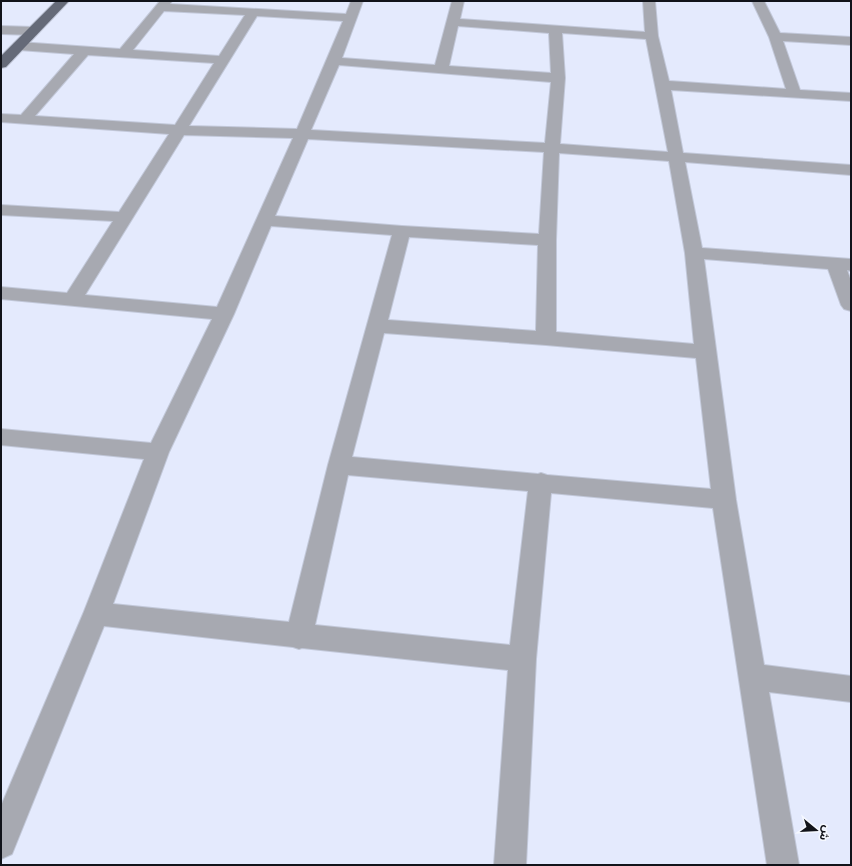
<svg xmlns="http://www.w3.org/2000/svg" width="852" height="866" viewBox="0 0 852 866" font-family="'Playfair Display','Noto Sans Arabic',serif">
	<rect width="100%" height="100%" fill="#e4eafd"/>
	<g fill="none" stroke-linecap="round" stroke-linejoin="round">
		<g stroke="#c2c8d9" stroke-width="2">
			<g id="minor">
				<path d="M160,1H172L170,4L346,14L351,1H363L342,58L435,65L452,1H464L460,19L645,32L643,1H655L658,36L669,81L786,89L769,37L752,1H764L780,33L851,37V45L783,41L800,90L851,93V101L671,90L683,153L851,165V175L685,162L702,248L851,259V271L847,270L851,281V311L844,309L841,305L828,269L704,259L736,500L764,665L851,676V702L769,692L799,865H767L713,508L551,493L536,659L526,865H494L508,670L302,648L299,649L293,647L104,626L12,854L1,859V806L83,614L144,459L1,445V429L151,443L212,319L1,299V287L67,293L113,221L1,215V205L119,212L169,134L1,122V114L21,115L74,54L19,50L14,49L13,46L14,43L19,42L120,49ZM164,11L245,15L219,56L133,50ZM257,16L343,21L297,129L189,126ZM458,26L549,33L551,73L449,66ZM562,33L646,39L668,152L560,144L565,78ZM88,55L214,63L175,125L35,116ZM339,65L551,82L545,143L311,130ZM184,135L293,138L217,307L85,295ZM308,139L544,152L539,234L402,226L275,216ZM559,153L669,161L685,253L694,344L556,332V240ZM271,226L392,235L328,465L289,622L113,604L169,452L234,314ZM409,237L538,245L536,331L388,320ZM384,333L546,345L696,358L711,489L547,475L541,473L538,474L352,457ZM348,475L528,491L510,645L315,625Z"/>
				<path d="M1,26L33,27L37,28L39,31L37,34L33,35L1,34Z"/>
			</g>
		</g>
		<g stroke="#c2c8d9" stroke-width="2">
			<path id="trunk" d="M56,1H69L6,67L1,68V56Z"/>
		</g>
		<use href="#minor" fill="#a7a9b1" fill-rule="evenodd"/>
		<use href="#trunk" fill="#656a78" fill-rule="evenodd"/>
	</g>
	<rect width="852" height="866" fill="none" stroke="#11131a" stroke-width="4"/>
	<g transform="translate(816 830) rotate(108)" stroke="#f5f8ff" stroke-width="3" paint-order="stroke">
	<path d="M0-3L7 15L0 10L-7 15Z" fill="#11131a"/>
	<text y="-6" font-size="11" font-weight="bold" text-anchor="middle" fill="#11131a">ش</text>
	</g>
</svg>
